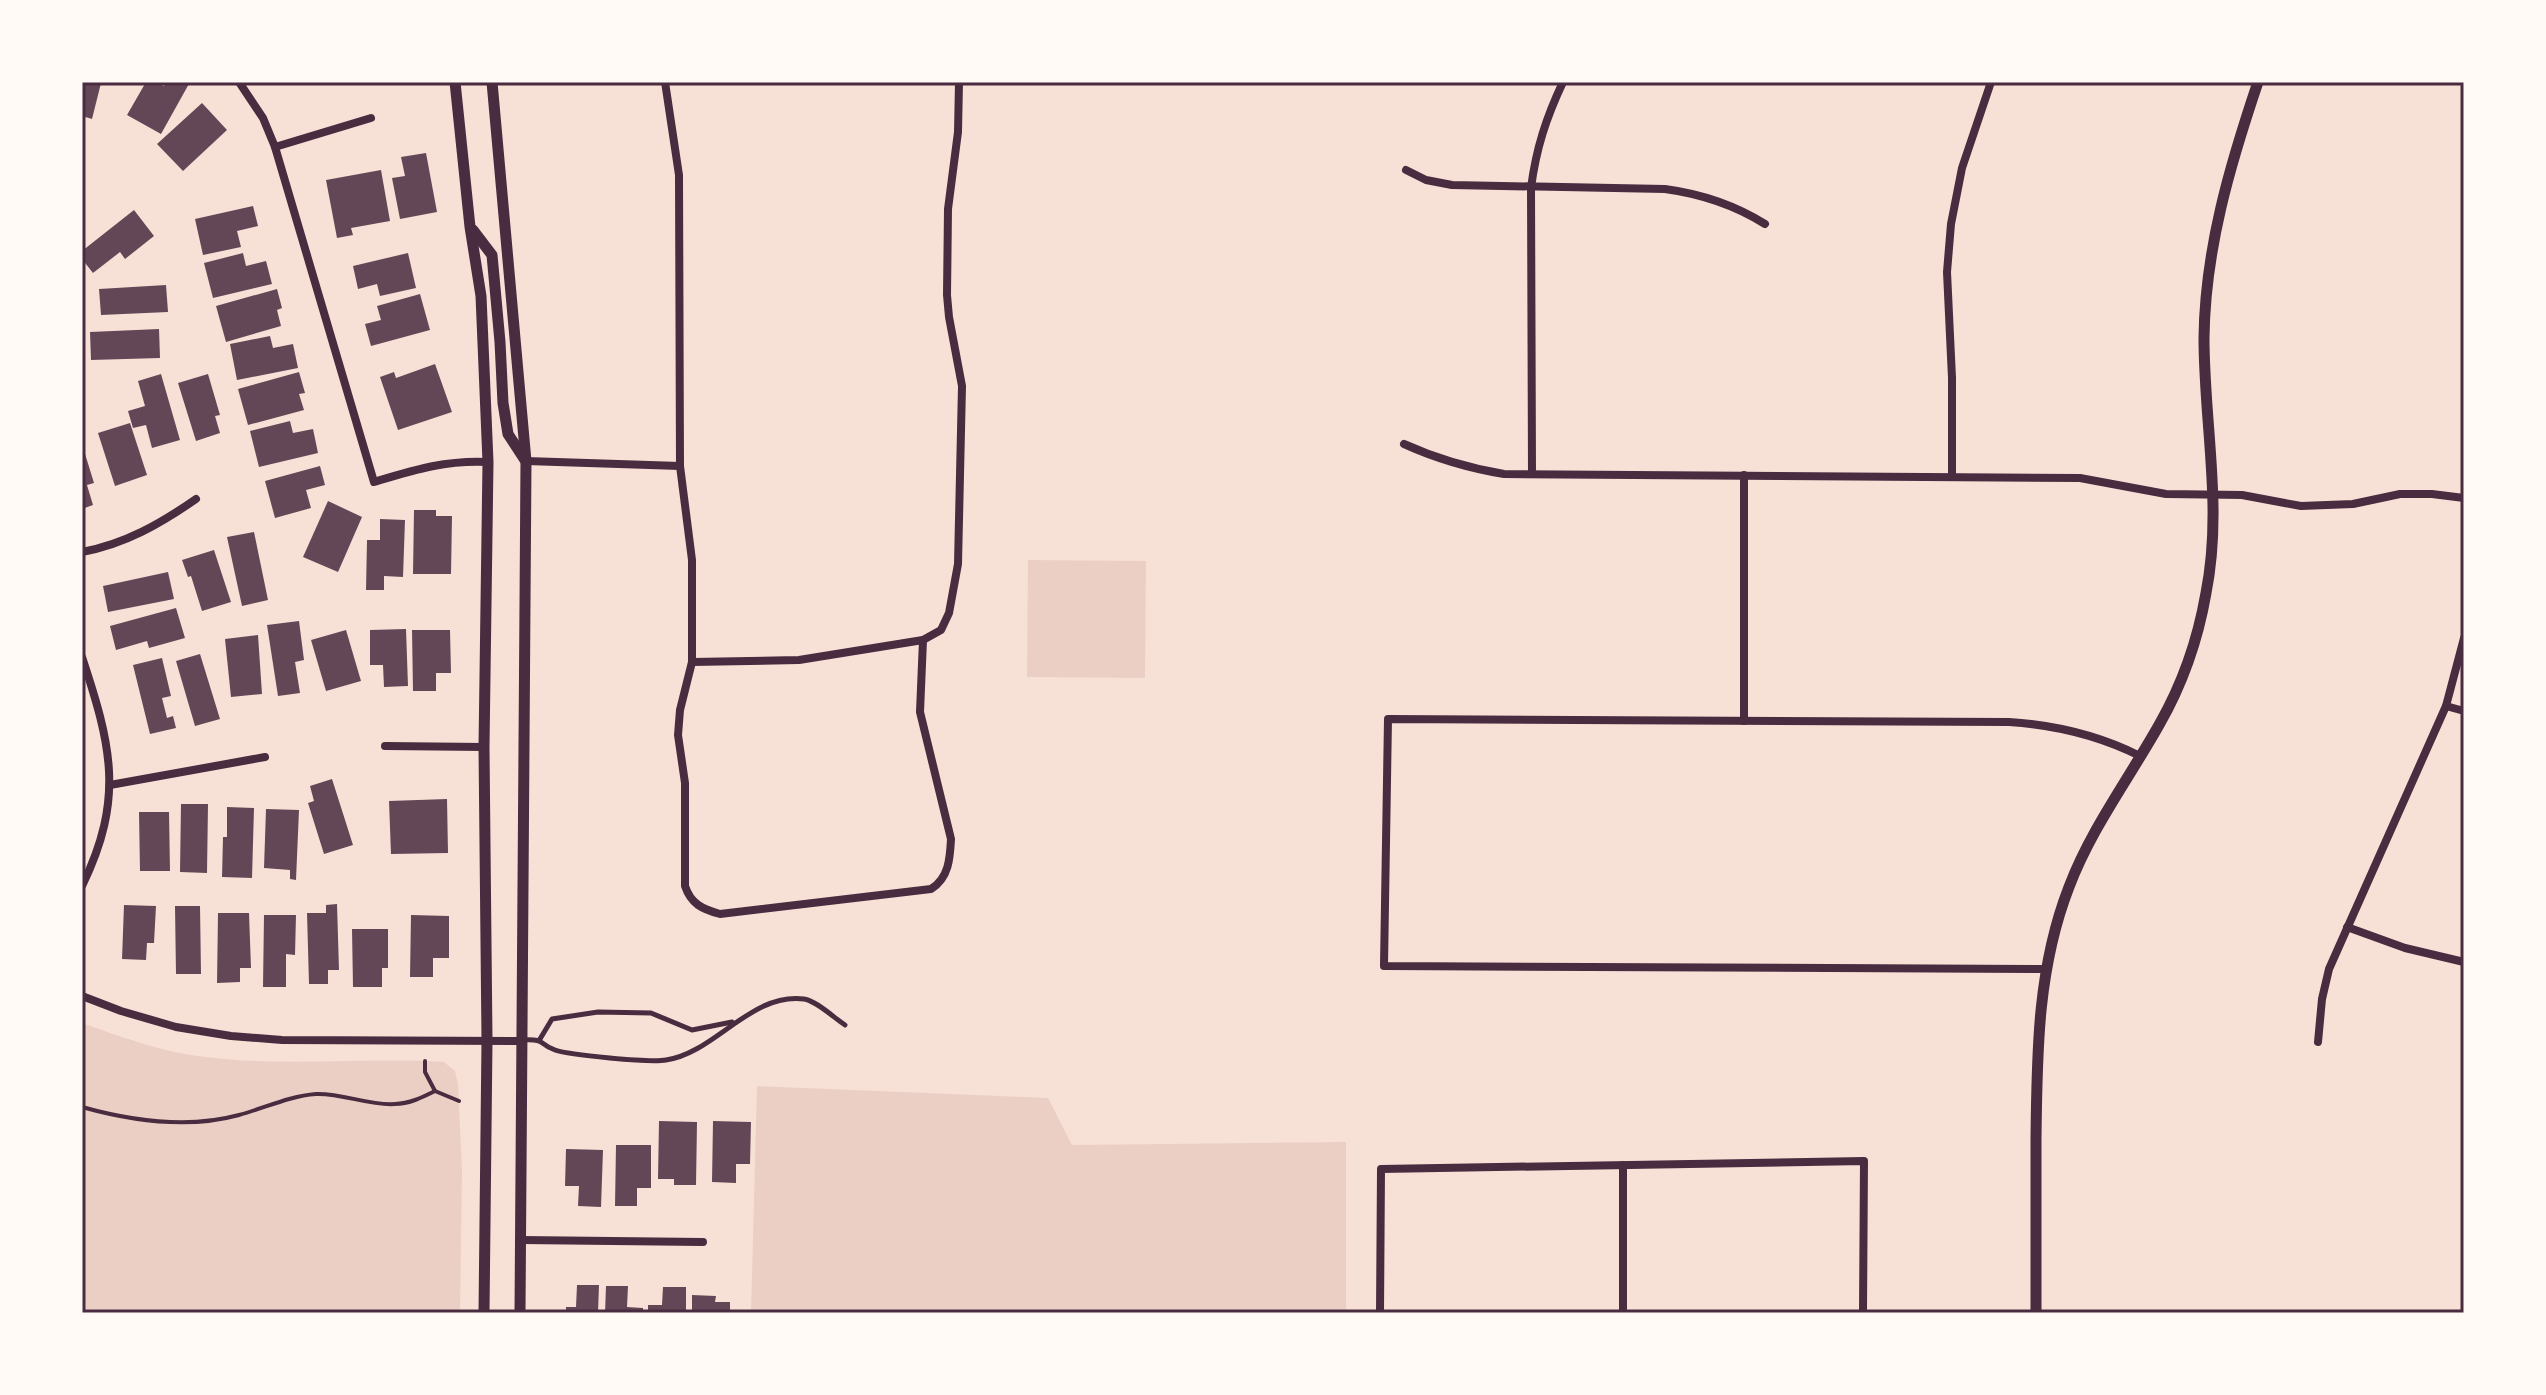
<svg xmlns="http://www.w3.org/2000/svg" width="2546" height="1395" viewBox="0 0 2546 1395" font-family="Barlow,sans-serif">
	<rect width="100%" height="100%" fill="#f7e1d7"/>
	<g fill="#ebcfc5">
		<path d="M1028,560L1146,561L1145,678L1027,677Z"/>
		<path d="M82,1023C122,1037 164,1053 206,1057C285,1067 365,1057 444,1062L455,1071L458,1084L462,1170L460,1313H82Z"/>
		<path d="M757,1086L1048,1098L1072,1145L1346,1142V1313H751Z"/>
	</g>
	<g fill="#644757">
		<path d="M82,82L101,83L92,119L82,116Z"/>
		<path d="M146,82H156L164,86L167,82H190L161,134L127,115Z"/>
		<path d="M202,103L227,130L183,171L157,144Z"/>
		<path d="M426,153L437,212L400,219L392,178L405,176L401,157Z"/>
		<path d="M381,170L390,221L351,228L353,235L337,238L326,180Z"/>
		<path d="M253,206L258,226L237,231L241,247L203,255L195,219Z"/>
		<path d="M134,210L154,236L125,259L120,252L93,273L82,259V251Z"/>
		<path d="M243,253L246,266L266,261L272,284L213,298L204,263Z"/>
		<path d="M408,253L416,288L380,296L377,284L358,289L353,266Z"/>
		<path d="M166,285L168,312L101,315L99,289Z"/>
		<path d="M277,289L282,308L277,310L281,326L226,342L216,306Z"/>
		<path d="M420,294L430,330L371,346L365,324L381,320L377,306Z"/>
		<path d="M159,329L160,358L91,360L90,332Z"/>
		<path d="M270,336L273,348L293,344L298,368L237,380L230,344Z"/>
		<path d="M435,364L452,412L398,430L380,377L394,372L396,378Z"/>
		<path d="M299,372L305,393L299,394L304,410L248,425L238,389Z"/>
		<path d="M161,374L180,440L152,448L146,425L133,428L128,411L145,406L138,381Z"/>
		<path d="M208,374L220,415L215,416L220,433L196,441L178,383Z"/>
		<path d="M290,421L293,433L313,429L318,453L259,467L250,431Z"/>
		<path d="M130,423L147,475L115,486L98,433Z"/>
		<path d="M82,444L94,483L87,485L93,505L82,509Z"/>
		<path d="M320,466L325,485L306,490L311,508L275,518L265,481Z"/>
		<path d="M328,501L362,517L338,572L303,557Z"/>
		<path d="M414,510H436V516H452L451,574H413Z"/>
		<path d="M380,519L405,520L403,577L384,576V590H366L367,540H380Z"/>
		<path d="M254,532L268,600L242,606L227,537Z"/>
		<path d="M214,550L231,602L202,611L191,576L188,577L182,560Z"/>
		<path d="M168,572L174,599L108,612L103,586Z"/>
		<path d="M176,608L185,638L149,648L147,641L116,650L110,626Z"/>
		<path d="M299,621L304,660L295,662L300,693L278,696L267,625Z"/>
		<path d="M406,629L408,686L384,687L383,665H370V630Z"/>
		<path d="M346,630L361,681L326,691L311,640Z"/>
		<path d="M412,630H450L451,673H436V691H413Z"/>
		<path d="M258,635L262,694L231,697L225,639Z"/>
		<path d="M200,654L220,719L195,726L176,661Z"/>
		<path d="M162,658L171,696L162,698L167,718L173,716L176,728L150,734L133,665Z"/>
		<path d="M332,779L353,845L324,854L308,803L314,801L310,786Z"/>
		<path d="M447,799L448,853L391,854L389,801Z"/>
		<path d="M181,804H208L207,873L180,872Z"/>
		<path d="M227,807L254,808L252,878L222,877L223,837H227Z"/>
		<path d="M266,809L299,810L296,880L290,879V870L264,868Z"/>
		<path d="M139,812H169L170,871H140Z"/>
		<path d="M337,904L339,970H328V984H309L307,913H326V905Z"/>
		<path d="M124,905L156,906L154,943H147L146,960L122,959Z"/>
		<path d="M175,906H200L201,974H176Z"/>
		<path d="M218,913H249L251,968H240V982L217,983Z"/>
		<path d="M264,915H296L295,955L286,954V987H263Z"/>
		<path d="M411,915L449,916V958H433V977H410Z"/>
		<path d="M352,929H388V968H382V987H353Z"/>
		<path d="M659,1121L697,1122L696,1185H674V1179H658Z"/>
		<path d="M713,1121L751,1122L750,1164H736V1183L712,1182Z"/>
		<path d="M616,1145H651V1188H637V1206H615Z"/>
		<path d="M566,1149L603,1150L601,1207L578,1206L579,1186H565Z"/>
		<path d="M577,1285H599L598,1313H566V1307H576Z"/>
		<path d="M606,1286H628L627,1307L643,1308V1313H605Z"/>
		<path d="M663,1287H686V1313H648V1305H662Z"/>
		<path d="M692,1295L716,1296L715,1302H730V1313H692Z"/>
	</g>
	<g fill="none" stroke-linecap="round" stroke-linejoin="round">
		<g stroke="#4a2c40" stroke-width="4">
			<path d="M425,1061V1072L435,1091"/>
			<path d="M82,1107C132,1121 188,1129 239,1115C265,1108 289,1096 316,1094C343,1093 369,1106 395,1104C409,1104 423,1097 435,1091L459,1101"/>
		</g>
		<g stroke="#4a2c40" stroke-width="5">
			<path d="M540,1039L552,1019L598,1012L651,1013L692,1030L732,1022"/>
			<path d="M522,1040C548,1039 536,1043 555,1050C569,1055 650,1063 666,1060C715,1053 751,992 804,999C817,1001 834,1018 845,1025"/>
		</g>
		<g stroke="#4a2c40" stroke-width="8">
			<path d="M239,82L263,118L275,147L374,482C414,470 445,460 488,462"/>
			<path d="M665,82L679,175L680,466L692,560V662L680,710L678,735L685,783V886C691,904 702,909 720,914L931,889C949,878 950,858 951,839L920,712L923,640L941,630L949,613L958,564L962,386L949,317L947,295L948,209L958,132L959,82"/>
			<path d="M275,147L371,118"/>
			<path d="M1406,170L1426,180L1452,185L1665,189C1702,194 1733,204 1765,224"/>
			<path d="M1404,444C1437,459 1468,468 1504,474L2080,478L2166,494L2242,495L2301,506L2353,504L2400,494H2432L2464,498"/>
			<path d="M526,461L680,466"/>
			<path d="M1532,474L1531,188C1536,149 1546,118 1563,82"/>
			<path d="M1744,475V721"/>
			<path d="M1952,476V378L1947,272L1951,224L1962,168L1991,82"/>
			<path d="M82,552C125,544 160,524 196,499"/>
			<path d="M82,657C111,745 125,798 82,886"/>
			<path d="M692,662L799,660L923,640"/>
			<path d="M2446,706L2464,711"/>
			<path d="M385,746L484,747"/>
			<path d="M110,785L265,757"/>
			<path d="M2347,927L2405,948L2464,962"/>
			<path d="M2046,969L1384,966L1388,719L2009,722C2056,725 2098,735 2140,756"/>
			<path d="M82,996L121,1011L176,1027L231,1036L282,1040L521,1041"/>
			<path d="M2318,1042L2322,999L2329,969L2446,706L2464,638"/>
			<path d="M1623,1165V1313"/>
			<path d="M521,1240L703,1242"/>
			<path d="M1380,1313L1381,1169L1864,1161L1863,1313"/>
		</g>
		<g stroke="#4a2c40" stroke-width="11">
			<path d="M455,82L470,227L481,296L488,462L484,747L487,1040L484,1313"/>
			<path d="M492,82L526,461L520,1313"/>
			<path d="M473,230L492,255L500,342L503,403L508,434L525,460"/>
			<path d="M2036,1313C2036,1255 2036,1198 2036,1140C2037,1054 2037,969 2069,887C2091,829 2128,780 2159,725C2182,685 2198,639 2206,593C2223,508 2204,424 2204,338C2205,249 2230,165 2258,82"/>
		</g>
	</g>
	<rect width="2546" height="1395" fill="none" stroke="#fffaf5" stroke-width="168"/>
	<rect x="84" y="84" width="2378" height="1227" fill="none" stroke="#4a2c40" stroke-width="3"/>
</svg>
